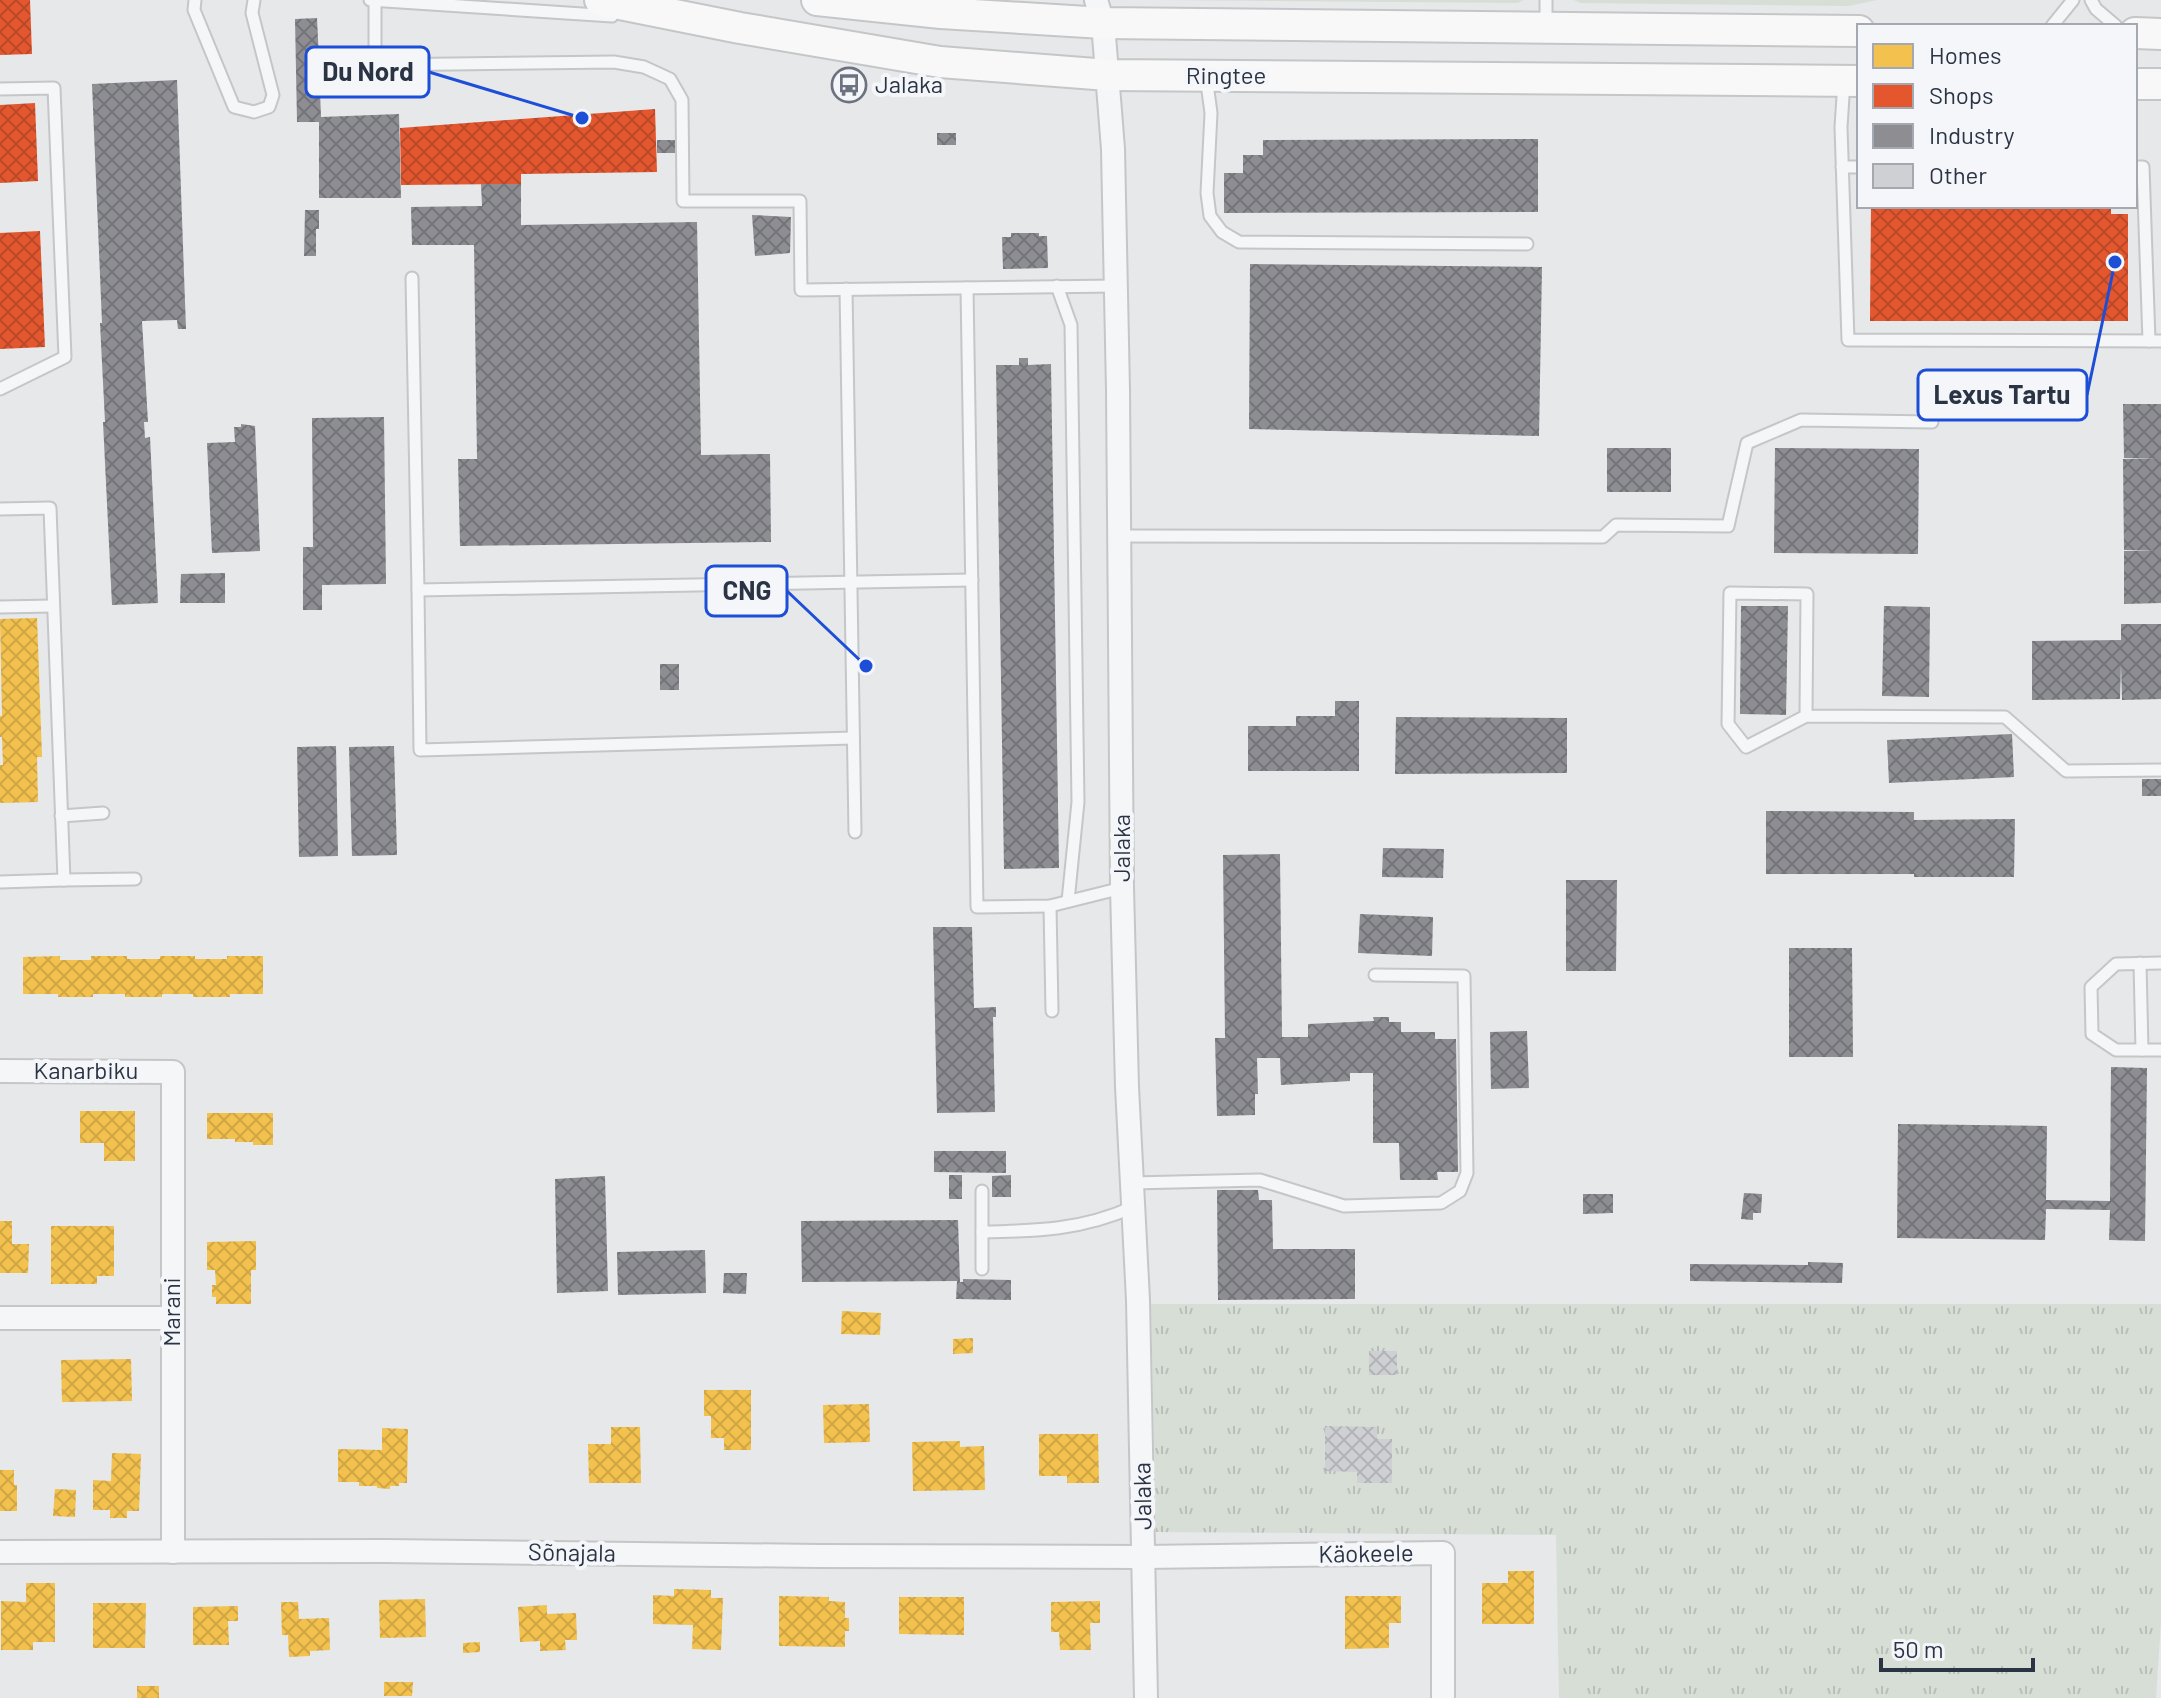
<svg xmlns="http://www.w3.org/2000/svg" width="2161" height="1698" viewBox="0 0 2161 1698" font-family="Barlow,sans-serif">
	<defs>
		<pattern id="grass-tufts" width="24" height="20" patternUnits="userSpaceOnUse" patternTransform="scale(2)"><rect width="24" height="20" fill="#d6ded6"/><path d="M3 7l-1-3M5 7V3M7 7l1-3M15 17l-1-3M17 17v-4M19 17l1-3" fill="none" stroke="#b8bfb9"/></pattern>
		<pattern id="homes-cross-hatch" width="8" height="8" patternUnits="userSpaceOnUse" patternTransform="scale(2)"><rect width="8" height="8" fill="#f2c14e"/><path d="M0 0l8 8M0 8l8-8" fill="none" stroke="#d0a645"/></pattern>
		<pattern id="shops-cross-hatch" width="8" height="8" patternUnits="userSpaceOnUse" patternTransform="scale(2)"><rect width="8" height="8" fill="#e4572e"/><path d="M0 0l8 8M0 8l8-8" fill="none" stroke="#b94929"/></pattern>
		<pattern id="industry-cross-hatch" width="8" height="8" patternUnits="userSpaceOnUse" patternTransform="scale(2)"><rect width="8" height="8" fill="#8d8d92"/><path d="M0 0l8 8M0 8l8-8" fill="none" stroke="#737479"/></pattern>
		<pattern id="building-cross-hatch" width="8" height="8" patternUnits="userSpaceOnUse" patternTransform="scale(2)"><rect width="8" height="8" fill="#ced0d3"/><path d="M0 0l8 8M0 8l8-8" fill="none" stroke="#b1b3b6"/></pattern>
	</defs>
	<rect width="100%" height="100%" fill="#e6e8ea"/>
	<g fill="url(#grass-tufts)">
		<path d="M1151,0H1523L1518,3Z"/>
		<path d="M1574,0H1877L1848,6L1580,3Z"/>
		<path d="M1151,1304H2161V1622L2156,1698H1559L1556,1535L1156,1532Z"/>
	</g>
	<g fill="url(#homes-cross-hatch)">
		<path d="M37,618L42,757H37L38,802L0,803V765H3L2,737H0V716H2L0,619Z"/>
		<path d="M60,956V960H91V956H127V959H160V956H195V959H227V956H263V994H230V997H193V994H162V997H125V994H93V997H58V994H23V957Z"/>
		<path d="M80,1111H135V1161H104V1143H80Z"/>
		<path d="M207,1113H273V1145H253V1142H235V1139H207Z"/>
		<path d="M0,1221H12V1244H29L28,1273H0Z"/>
		<path d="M51,1226H114V1276H97V1284H51Z"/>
		<path d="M256,1241V1270H251V1304H216V1297H212V1285H216L215,1270H207V1242Z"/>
		<path d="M842,1311L881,1313L880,1335L841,1334Z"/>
		<path d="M973,1338V1353L953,1354V1339Z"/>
		<path d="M131,1359L132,1401L62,1402L61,1360Z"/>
		<path d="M704,1390H751V1450H724V1438H711V1416H704Z"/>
		<path d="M869,1404L870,1442L824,1443L823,1405Z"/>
		<path d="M611,1427H640L641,1483H589L588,1444H611Z"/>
		<path d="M382,1428L408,1429L407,1483H399V1486H390V1489L377,1488V1486H359V1482H338V1449L382,1450Z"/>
		<path d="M1039,1434H1098L1099,1483H1067V1476H1039Z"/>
		<path d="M960,1441V1447L984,1446L985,1490L913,1491L912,1442Z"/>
		<path d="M112,1453L141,1454L139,1511H127V1518H110V1510H93V1480L111,1481Z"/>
		<path d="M0,1470H14V1485H17V1511H0Z"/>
		<path d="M55,1489L76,1490L75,1517L53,1516Z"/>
		<path d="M1508,1571H1534V1624H1482V1583H1508Z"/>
		<path d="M26,1583H55V1642H33V1650H1V1601L26,1602Z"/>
		<path d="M674,1589L711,1590V1598H723L721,1650L692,1649L693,1625L653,1624V1595L674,1596Z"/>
		<path d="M779,1596L829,1597V1601L845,1602V1618H849V1631H845V1647L779,1646Z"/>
		<path d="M1345,1596H1401V1623H1389V1648L1345,1649Z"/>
		<path d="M899,1597H964V1635L899,1634Z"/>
		<path d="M425,1599L426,1637L380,1638L379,1600Z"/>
		<path d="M1100,1601V1623H1090L1091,1650H1060L1059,1632H1051V1602Z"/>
		<path d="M281,1602H298L299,1619L329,1618L330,1650L310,1651V1656L289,1657L288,1635H282Z"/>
		<path d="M93,1603H146L145,1648H93Z"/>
		<path d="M547,1605V1614L576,1613L577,1640H565L566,1650L540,1651V1641L520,1642L518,1607Z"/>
		<path d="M238,1606V1621H228L229,1645H193V1607Z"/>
		<path d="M480,1642V1652L463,1653V1643Z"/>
		<path d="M384,1682H413L412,1696H384Z"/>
		<rect x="137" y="1686" width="22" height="12"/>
	</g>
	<g fill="url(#shops-cross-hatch)">
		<path d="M0,0H30L32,54L0,55Z"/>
		<path d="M35,103L38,181L0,183V105Z"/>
		<path d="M655,109L657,172L521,174V184L401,185L400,128Z"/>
		<path d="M1871,206H2111V214H2128V321H1870Z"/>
		<path d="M40,231L45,347L0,349V233Z"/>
	</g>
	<g fill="url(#industry-cross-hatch)">
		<path d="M317,18L320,81L326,87L320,91L321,117L399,114L401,198H319V122H297L295,19Z"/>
		<path d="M177,80L186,329H178L177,320L142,321L148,422H144L145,438L150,437L158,603L112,605L103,422H105L100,323H102L92,84Z"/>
		<rect x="937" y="133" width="19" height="12"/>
		<path d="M1538,139V212L1224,213V173H1243V155H1263V140Z"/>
		<rect x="657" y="140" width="18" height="13"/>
		<path d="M481,184H521V225L697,222L701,455L770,454L771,542L460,546L458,459H477L474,245H412L411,207L482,206Z"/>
		<path d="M305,210H319V229H316V256H304Z"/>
		<path d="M752,215L791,217L790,253L755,256Z"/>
		<path d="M1011,233H1039V236H1047L1048,268L1003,269L1002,237H1011Z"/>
		<path d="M1250,264L1542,267L1539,436L1249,429Z"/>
		<path d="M1019,358H1028V365L1051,364L1059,868L1004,869L996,365H1019Z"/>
		<path d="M2123,404H2161V603L2124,604V551L2158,550H2124L2123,459H2158L2124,458Z"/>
		<path d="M384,417L386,584L322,585V610H303V547H313L312,418Z"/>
		<path d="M241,424L255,426L260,551L212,553L207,443L235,442L234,427H241Z"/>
		<rect x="1607" y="448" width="64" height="44"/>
		<path d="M1775,448L1919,449L1918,554L1774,553Z"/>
		<path d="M225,573V603H180L181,574Z"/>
		<path d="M1741,606H1788L1786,715L1740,714Z"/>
		<path d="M1884,606L1930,607L1929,697L1882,696Z"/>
		<path d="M2121,624H2161V699L2122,700L2121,664L2120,699L2032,700V641L2121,640Z"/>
		<rect x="660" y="664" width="19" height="26"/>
		<path d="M1335,701H1359V771H1248V726H1296V716H1335Z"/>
		<path d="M1396,717L1567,718V773L1395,774Z"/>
		<path d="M2012,734L2014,777L1889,783L1887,740Z"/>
		<path d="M336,746L338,856L299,857L297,747Z"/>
		<path d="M394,746L397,855L352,856L349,747Z"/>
		<rect x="2142" y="779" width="19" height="17"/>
		<path d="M1766,811L1914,812V820L2015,819L2014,877H1914V874H1766Z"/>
		<path d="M1383,848L1444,849L1443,878L1382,877Z"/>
		<path d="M1280,854L1282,1037H1308V1024L1374,1021L1373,1017H1389V1022H1401V1032H1435V1039H1456L1458,1172H1437L1438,1180H1400L1399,1143H1373V1073H1350V1081L1281,1085L1280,1058H1257L1258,1094H1255V1115L1217,1116L1215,1038H1225L1223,855Z"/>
		<path d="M1566,880H1617L1616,971H1566Z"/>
		<path d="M1360,914L1433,917L1432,956L1358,953Z"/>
		<path d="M933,927H972L974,1008L996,1007V1017H993L995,1112L937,1113Z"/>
		<path d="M1789,948H1852L1853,1057H1789Z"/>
		<path d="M1527,1031L1529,1088L1491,1089L1490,1032Z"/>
		<path d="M2111,1067L2147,1068L2145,1241L2109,1240L2110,1210L2046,1209L2045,1240L1897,1238L1898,1124L2047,1126L2046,1200L2110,1201Z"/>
		<path d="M934,1151H1006V1173L934,1172Z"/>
		<rect x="949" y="1175" width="13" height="24"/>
		<path d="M1011,1175V1197H992V1176Z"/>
		<path d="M605,1176L608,1291L557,1293L555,1179Z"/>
		<path d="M1217,1190H1258L1259,1200H1272L1273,1249H1355V1299L1218,1300Z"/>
		<path d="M1744,1193L1762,1194L1761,1213H1753V1220L1741,1219Z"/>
		<path d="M1583,1194H1613V1213L1583,1214Z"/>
		<path d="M958,1220L960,1282H963V1279L1011,1280V1300L956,1299L957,1281L802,1282L801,1221Z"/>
		<path d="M705,1250L706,1293L618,1295L617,1252Z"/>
		<path d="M1808,1262L1843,1263L1842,1283L1690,1281V1264L1808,1265Z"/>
		<path d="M724,1273H747L746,1294L723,1293Z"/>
	</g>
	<g fill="url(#building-cross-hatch)">
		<rect x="1369" y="1351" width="28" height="24"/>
		<path d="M1325,1426L1377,1427V1439H1392V1483H1357V1472L1325,1471Z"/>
	</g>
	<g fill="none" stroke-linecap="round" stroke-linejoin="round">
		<g stroke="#c4c6c8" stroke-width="15">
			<g id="lane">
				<path d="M195,0L194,10L234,107L254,112L269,107L273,95L252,13L254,0"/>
				<path d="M370,0L612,16"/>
				<path d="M2091,0L2096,9L2116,26"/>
				<path d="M375,2V65L614,62L644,67L670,79L682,100L683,201H800L801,290L1116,286"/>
				<path d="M2052,26L2073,0"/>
				<path d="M1546,28V0"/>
				<path d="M1206,76L1211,113L1207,193L1210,216L1222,232L1239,242L1527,244"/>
				<path d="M1844,81L1841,127L1848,340L2161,341"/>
				<path d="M0,89L54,88L65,357L0,389"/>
				<path d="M1842,167H1859"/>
				<path d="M2135,167H2143L2149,341"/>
				<path d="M412,278L418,590L972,580"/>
				<path d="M1057,286L1071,325L1078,802L1068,901"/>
				<path d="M967,288L977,907L1050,906L1122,888"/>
				<path d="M846,289L855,832"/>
				<path d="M0,509L50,508L64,880L0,882"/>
				<path d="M1120,536L1603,537L1616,525L1728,526L1747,443L1801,420L1932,422"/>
				<path d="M418,590L420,750L853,738"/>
				<path d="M0,607L53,606"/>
				<path d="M1806,716L1807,594L1730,593L1728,724L1746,747L1806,716L2005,717L2066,771L2161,770"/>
				<path d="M61,816L103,813"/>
				<path d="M64,880L135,879"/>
				<path d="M1050,906L1052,1011"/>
				<path d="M2140,963L2142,1050"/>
				<path d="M2161,963L2116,964L2091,987L2092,1034L2116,1050H2161"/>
				<path d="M1132,1183L1260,1180L1344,1206L1441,1203L1460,1191L1467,1173L1464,976L1375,975"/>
				<path d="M982,1191V1232C1037,1231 1082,1230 1133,1207"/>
				<path d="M982,1232V1269"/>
			</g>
		</g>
		<g stroke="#c4c6c8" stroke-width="26">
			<g id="street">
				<path d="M1096,0L1103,23L1113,149L1118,390L1122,887L1127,1087L1138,1300L1146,1698"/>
				<path d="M0,1071L173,1072V1552"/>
				<path d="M0,1318H172"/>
				<path d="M0,1552L385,1551L818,1556L1144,1557L1443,1553V1698"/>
			</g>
		</g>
		<g stroke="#c4c6c8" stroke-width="34">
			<g id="secondary">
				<path d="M600,0L740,28L940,62L1108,75L1859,81"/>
				<path d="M817,0L941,13L1103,23L1859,31"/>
				<path d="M2135,33L2161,34"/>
				<path d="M2135,84H2161"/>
			</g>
		</g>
		<use href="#lane" stroke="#f5f6f7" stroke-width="11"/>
		<use href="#street" stroke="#f5f6f7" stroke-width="22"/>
		<use href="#secondary" stroke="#f8f8f8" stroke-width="30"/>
	</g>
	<defs>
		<g id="bus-ring" transform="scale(1.8)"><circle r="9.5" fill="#f4f6f9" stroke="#6c737f" stroke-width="1.5"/><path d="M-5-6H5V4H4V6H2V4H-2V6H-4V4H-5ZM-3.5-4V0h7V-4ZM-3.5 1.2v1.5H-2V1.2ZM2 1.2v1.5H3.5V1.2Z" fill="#6c737f"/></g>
	</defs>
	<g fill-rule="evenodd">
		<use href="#bus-ring" x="849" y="85"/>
	</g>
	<g text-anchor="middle" stroke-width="8" stroke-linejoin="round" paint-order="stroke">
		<g font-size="24" fill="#2b3445" stroke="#f4f6f9">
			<text x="1226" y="84">Ringtee</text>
			<text transform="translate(1122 848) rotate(-90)" y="8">Jalaka</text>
			<text x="86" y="1079">Kanarbiku</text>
			<text transform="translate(172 1312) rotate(-90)" y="8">Marani</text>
			<text transform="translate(1143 1496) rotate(-91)" y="8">Jalaka</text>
			<text transform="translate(572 1553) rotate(1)" y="8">Sõnajala</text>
			<text transform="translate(1366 1554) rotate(-1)" y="8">Käokeele</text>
		</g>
		<g font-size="24" fill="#2b3445" stroke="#f4f6f9" text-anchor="start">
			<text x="875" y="93">Jalaka</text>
		</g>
	</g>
	<path fill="none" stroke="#1d4ed8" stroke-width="3" d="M582 118L429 72M2115 262L2087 395M866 666L787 591"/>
	<g fill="#1d4ed8" stroke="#f4f6f9" stroke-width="3">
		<circle cx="582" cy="118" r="8"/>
		<circle cx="2115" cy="262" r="8"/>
		<circle cx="866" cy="666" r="8"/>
	</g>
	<g fill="#f4f6f9" stroke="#1d4ed8" stroke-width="3">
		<rect x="306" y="47" width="123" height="50" rx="8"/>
		<rect x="1918" y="370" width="169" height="50" rx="8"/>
		<rect x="706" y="566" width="81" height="50" rx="8"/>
	</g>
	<g font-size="26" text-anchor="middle" font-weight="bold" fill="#2b3445">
		<text x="368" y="81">Du Nord</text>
		<text x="2002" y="404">Lexus Tartu</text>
		<text x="747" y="600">CNG</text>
	</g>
	<rect x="1857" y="24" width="280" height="184" fill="#f4f6f9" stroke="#a4a8b1" stroke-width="2"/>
	<rect x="1873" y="44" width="40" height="24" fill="#f2c14e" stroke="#a4a8b1" stroke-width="2"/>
	<text x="1929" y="64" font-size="24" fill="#2b3445">Homes</text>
	<rect x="1873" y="84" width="40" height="24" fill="#e4572e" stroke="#a4a8b1" stroke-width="2"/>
	<text x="1929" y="104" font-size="24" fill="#2b3445">Shops</text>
	<rect x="1873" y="124" width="40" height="24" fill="#8d8d92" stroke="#a4a8b1" stroke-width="2"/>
	<text x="1929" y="144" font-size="24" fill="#2b3445">Industry</text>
	<rect x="1873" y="164" width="40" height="24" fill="#ced0d3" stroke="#a4a8b1" stroke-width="2"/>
	<text x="1929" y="184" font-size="24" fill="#2b3445">Other</text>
	<path d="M1881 1658v12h152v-12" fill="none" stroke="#2b3445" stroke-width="4"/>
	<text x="1893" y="1658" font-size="24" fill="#2b3445" stroke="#f4f6f9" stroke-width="6" paint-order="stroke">50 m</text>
</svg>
